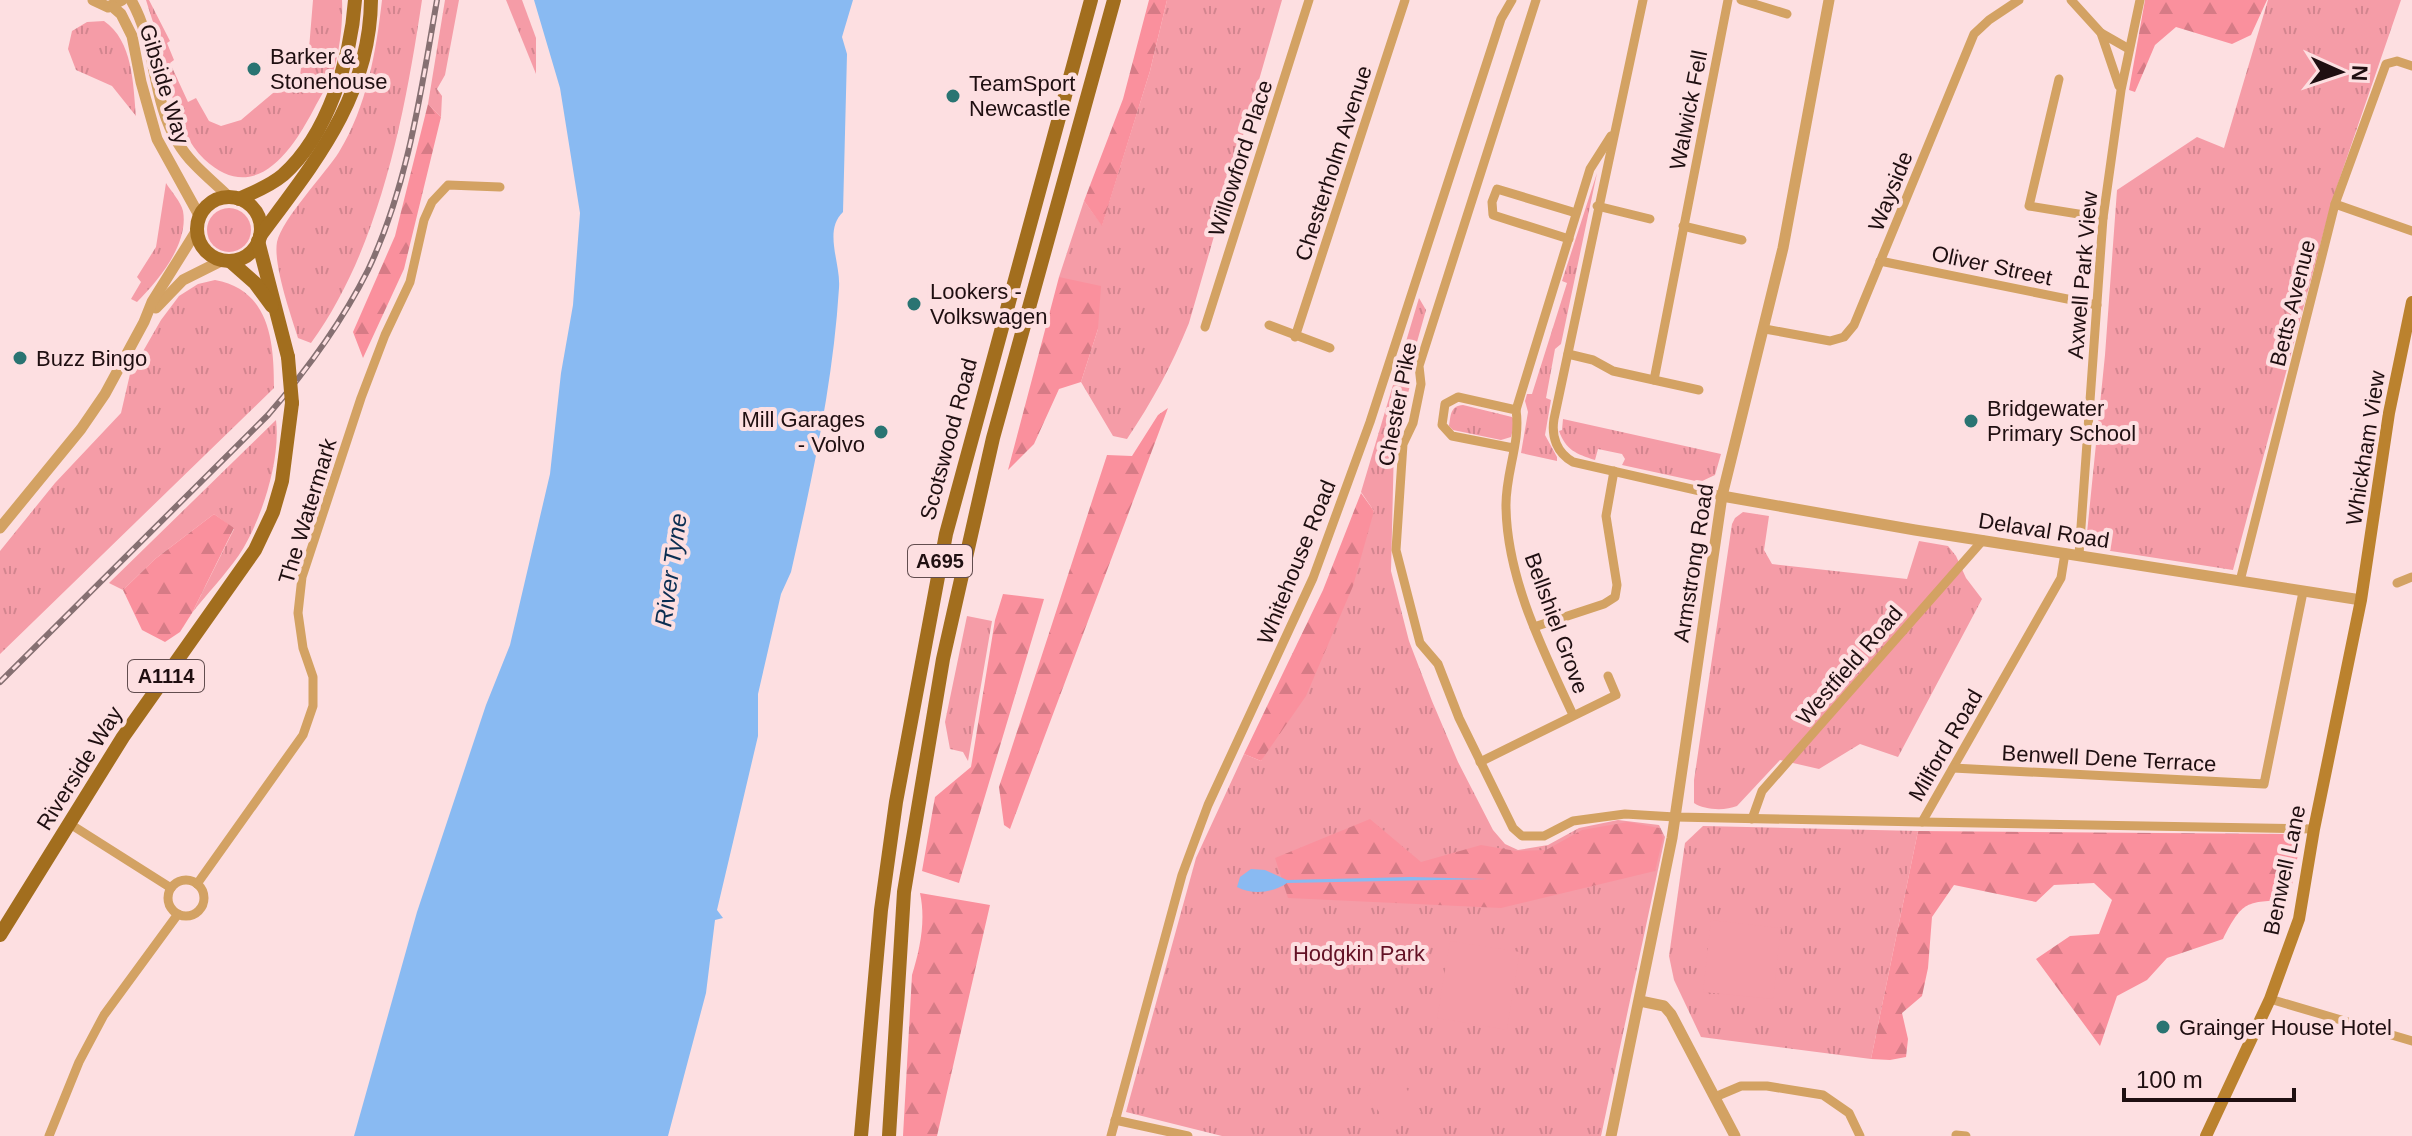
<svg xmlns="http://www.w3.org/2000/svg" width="2412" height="1136" viewBox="0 0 2412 1136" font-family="Arial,sans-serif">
	<defs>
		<pattern id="grass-tufts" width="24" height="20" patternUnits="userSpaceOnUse" patternTransform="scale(2)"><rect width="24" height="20" fill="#f59ca7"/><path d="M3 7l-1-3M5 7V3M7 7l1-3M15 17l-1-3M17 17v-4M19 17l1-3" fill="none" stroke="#d2858f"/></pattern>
		<pattern id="forest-firs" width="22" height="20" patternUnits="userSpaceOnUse" patternTransform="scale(2)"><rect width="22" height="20" fill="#fa909d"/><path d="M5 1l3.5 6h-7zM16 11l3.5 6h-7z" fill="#d67b86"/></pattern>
	</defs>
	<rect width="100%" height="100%" fill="#fddfe1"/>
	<g fill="url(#grass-tufts)">
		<path d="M146,0H149L170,41L167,43L174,60L170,63L188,102L196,98L209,121L221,126L241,120L279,88L298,90L302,61H308L313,0H342C343,23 340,50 333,72C329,83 322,94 316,105C294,148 256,208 204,159C174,130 169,78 159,41C155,27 150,14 146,0Z"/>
		<path d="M382,0H422C405,114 380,248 311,343L298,338C291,315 273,265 277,242C282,219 325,174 339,152C367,106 376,52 382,0Z"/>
		<path d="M445,0H459L445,75L437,89L442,96L441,117L428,104Z"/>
		<path d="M506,0H522L536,38V74Z"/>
		<path d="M1167,0H1282L1189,323C1172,365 1152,402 1127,439L1113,436L1081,382L1098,329L1059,277L1084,201L1102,225L1150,71Z"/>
		<path d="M2268,0H2401L2332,201L2233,570L2098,549L2087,533L2105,355L2117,190L2197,137L2224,148Z"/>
		<path d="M104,21C133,41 133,83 136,116L112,86L76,70L68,49L72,31L87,22Z"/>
		<path d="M1597,173L1561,344L1555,349L1546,398L1551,400L1545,435L1557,457V461L1521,453L1528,412L1525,401L1527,394H1532L1567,283L1562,281Z"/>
		<path d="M166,183C171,191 181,202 183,211C189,244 158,281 137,302L131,299L141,282L137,277L156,247Z"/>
		<circle cx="229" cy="230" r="22"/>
		<path d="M215,280C270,290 274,342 274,388L0,654V551L55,483L121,413L130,374L161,320L179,296L198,284Z"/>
		<path d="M1419,298L1426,310L1406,381L1411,382L1394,446L1391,571L1409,641L1432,701L1458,762L1493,830L1505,844L1518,850L1548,845L1579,828L1618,820L1659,825L1665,837L1601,1136H1222L1126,1112L1196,858L1244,754L1261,761L1374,511L1361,492Z"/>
		<path d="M1463,405L1512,417L1515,421L1511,437L1501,440L1453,430L1449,426C1451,415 1450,406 1463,405Z"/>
		<path d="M1563,419L1721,454L1715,475L1700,482L1622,465L1625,459L1622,454L1598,449L1595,460C1576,454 1566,450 1559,431L1562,430Z"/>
		<path d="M276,420C281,460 261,522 239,555C225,575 207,594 192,613L234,529L214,514L155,559L123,590L109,583Z"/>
		<path d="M1743,512L1769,516L1764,550L1772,564L1907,579L1919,541L1948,546L1956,556L1966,578L1982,599L1898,757L1860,744L1819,769L1780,760L1737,806C1725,811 1704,810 1694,803V780L1732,524L1735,518Z"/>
		<path d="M967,616L992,621L968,761L963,752L950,749L945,722Z"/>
		<path d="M1703,826L1918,831L1871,1059L1701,1037L1674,980L1669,956L1685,843Z"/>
	</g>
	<g fill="url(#forest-firs)">
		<path d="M1149,0H1167L1150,71L1102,226L1084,201L1123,99Z"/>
		<path d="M2145,0H2267L2251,35L2232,44L2176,27L2155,45L2135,92L2129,90Z"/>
		<path d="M428,104L441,117L404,269L363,358L353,332L395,236Z"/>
		<path d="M1059,277L1101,286L1098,329L1081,382L1059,389L1034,444L1008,470Z"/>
		<path d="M1168,408L1026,786L1010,829L1004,825L999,787L1107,455L1132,456L1158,415Z"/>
		<path d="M1361,493L1374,511L1353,586L1306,696L1261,761L1244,754L1323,590Z"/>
		<path d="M214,514L234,528L192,613L180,632L165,642L142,630L123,590L155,559Z"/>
		<path d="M1003,594L1044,599L959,883L922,871L935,797L971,767L995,620Z"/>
		<path d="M1370,819L1421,862L1481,845L1516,851L1546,850L1582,830L1628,822L1659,828L1663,838L1655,871L1501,908L1288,898L1275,858Z"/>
		<path d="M1918,831L2302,834L2289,900C2246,902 2243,900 2223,939L2167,958L2147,980L2117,996L2100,1046L2036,959L2070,936L2099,934L2112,900L2094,883L2054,885L2036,902L1954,885L1932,917L1928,968L1922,996L1902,1013L1908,1039L1906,1057L1890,1060L1871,1059Z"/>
		<path d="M920,893L990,905L937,1136H903L912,975C920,949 926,921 920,893Z"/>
	</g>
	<g fill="#f59ca7">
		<path d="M1711,920L1781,928L1773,999L1703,992Z"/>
		<path d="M1450,941L1520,952L1507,1030L1437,1018Z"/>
		<path d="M1394,1069L1421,1112L1393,1132L1363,1089Z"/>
	</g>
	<g fill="#89baf2">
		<path d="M534,0H853L842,37L847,54L843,212C823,231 841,263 839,288C833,384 812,479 791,572L781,594L758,694V736L717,910L723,918L715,920L706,993L668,1136H354L417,912L486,705L510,645L550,474L561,373L573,305L580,213L560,88Z"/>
		<path d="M1251,869L1265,870L1287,880L1411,877L1487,879L1287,883C1273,893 1252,895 1237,887L1240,877Z"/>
	</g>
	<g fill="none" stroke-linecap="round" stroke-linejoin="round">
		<g stroke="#d3a263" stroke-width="9">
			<path d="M1536,0L1419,366L1421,384L1413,423L1403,444L1396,550L1420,643L1438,664L1459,718L1513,828L1522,836H1544L1573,821L1625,814L1675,817L1922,822L2061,578L2065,553"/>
			<path d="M1643,0L1554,419C1551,437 1557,453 1573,462L1722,496"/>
			<path d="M1741,0L1787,14"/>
			<path d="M2071,0L2101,33L2119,86"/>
			<path d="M2101,33L2129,49"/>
			<path d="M2059,79L2029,206L2103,218"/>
			<path d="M2335,204L2412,231"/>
			<path d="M1597,206L1650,219"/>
			<path d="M1683,226L1742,240"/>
			<path d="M1569,239L1493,215L1492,202L1497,189L1576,213"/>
			<path d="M1880,261L2097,305"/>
			<path d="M1269,325L1330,348"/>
			<path d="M1205,327L1309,0"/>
			<path d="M1765,329L1830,341L1844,337L1854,325L1974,34L1989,20L2019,0"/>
			<path d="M1295,337L1405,0"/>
			<path d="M1568,354L1593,360L1613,371L1699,390"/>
			<path d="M1654,380L1728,0"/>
			<path d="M1516,410L1590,169L1611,136"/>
			<path d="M1513,448L1452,436L1442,425L1445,404L1458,397L1516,410C1521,442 1505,474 1506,507C1507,579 1543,650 1573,715"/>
			<path d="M2079,555L2103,218L2121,90L2140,0"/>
			<path d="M2240,581L2335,204L2386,64L2397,61L2412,66"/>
			<path d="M2397,583L2412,577"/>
			<path d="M1534,627L1604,604L1615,597L1617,585L1606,516L1614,471"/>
			<path d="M1480,762L1616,695L1608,676"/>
			<path d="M1953,768L2264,784L2303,592"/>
			<path d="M1752,819L1762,791L1983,540"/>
			<path d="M1922,822L2314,829"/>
			<path d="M70,824L171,888"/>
			<circle cx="186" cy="898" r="18"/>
			<path d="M197,884L303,735L313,706V677L303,648L298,613L302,577L361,398L385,335L410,282L424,220L432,202L448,185L500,187"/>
			<path d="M2270,999L2412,1041"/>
			<path d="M1715,1097L1741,1086H1767L1823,1095L1849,1113L1860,1136"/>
			<path d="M1115,1120L1188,1136"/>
			<path d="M1956,1135L1966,1136"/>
			<path d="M49,1136L79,1062L104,1015L178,914"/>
			<path d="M1111,1136L1182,875L1208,805L1313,578L1370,422L1501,19L1512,0"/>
		</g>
		<g stroke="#d3a263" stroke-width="11">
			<path d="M93,0L108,7L122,0"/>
			<path d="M131,0C157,45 151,99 178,143C191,165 212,180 230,198"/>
			<path d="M113,7L121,14L132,36L141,82L157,139L200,217"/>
			<path d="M156,308L183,280L223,260"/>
			<path d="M1722,496L1915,530L2361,600"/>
			<path d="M0,528L81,429L105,394L144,322L152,302L197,230"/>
			<path d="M1640,1001L1664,1006L1671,1014L1735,1136"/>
			<path d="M1611,1136L1672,838L1722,496L1783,248L1829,0"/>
		</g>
		<path stroke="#bb822e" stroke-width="12" d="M2206,1136L2270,999L2299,919L2314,829L2361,600L2389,413L2412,302"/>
		<g stroke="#a26e1e" stroke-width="14">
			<circle cx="229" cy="229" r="32"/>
			<path d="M239,199C254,192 270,186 283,175C328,135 351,58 355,0"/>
			<path d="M260,236C314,163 370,97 371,0"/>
			<path d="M258,241L288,357"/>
			<path d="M230,261L255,283L272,306"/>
			<path d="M0,935L123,737L255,550L273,512L282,481L292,403"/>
			<path d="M861,1136L881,910L896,802L946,534L1091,0"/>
			<path d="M889,1136L904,892L943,659L993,438L1114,0"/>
		</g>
		<g stroke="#867072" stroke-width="6">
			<path id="rail" d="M0,682L268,415C307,370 341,324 368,270C408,186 421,91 437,0"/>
		</g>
		<use href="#rail" stroke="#fddfe1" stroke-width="3" stroke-dasharray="9" stroke-linecap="butt"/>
		<path stroke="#a26e1e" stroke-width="14" d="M288,357L292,403"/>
	</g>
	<g fill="#2a7472" stroke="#fddfe1" stroke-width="3">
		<circle cx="254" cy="69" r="8"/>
		<circle cx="953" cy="96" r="8"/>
		<circle cx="914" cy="304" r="8"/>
		<circle cx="20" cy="358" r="8"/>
		<circle cx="1971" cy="421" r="8"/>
		<circle cx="881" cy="432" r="8"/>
		<circle cx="2163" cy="1027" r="8"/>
	</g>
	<g text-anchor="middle" stroke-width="8" stroke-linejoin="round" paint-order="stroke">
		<g fill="#fddfe1" stroke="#624d4f" stroke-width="2">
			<rect x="908" y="545" width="64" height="32" rx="6"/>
			<rect x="128" y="660" width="76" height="32" rx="6"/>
		</g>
		<g font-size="20" font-weight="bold" fill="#1f0f11">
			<text x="940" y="568">A695</text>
			<text x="166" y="683">A1114</text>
		</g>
		<g font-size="22" fill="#1f0f11" stroke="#fddfe1" text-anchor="start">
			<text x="270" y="64">Barker &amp;<tspan x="270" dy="25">Stonehouse</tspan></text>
			<text x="969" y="91">TeamSport<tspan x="969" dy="25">Newcastle</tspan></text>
			<text x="930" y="299">Lookers -<tspan x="930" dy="25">Volkswagen</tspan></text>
			<text x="36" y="366">Buzz Bingo</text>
			<text x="1987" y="416">Bridgewater<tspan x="1987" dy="25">Primary School</tspan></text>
			<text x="865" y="427" text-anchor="end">Mill Garages<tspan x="865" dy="25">- Volvo</tspan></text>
			<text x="2179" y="1035">Grainger House Hotel</text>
		</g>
		<g font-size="22" fill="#1f0f11" stroke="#fddfe1">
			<text transform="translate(165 84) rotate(73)" y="8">Gibside Way</text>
			<text transform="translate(1688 110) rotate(-79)" y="8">Walwick Fell</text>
			<text transform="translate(1240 158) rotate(-72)" y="8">Willowford Place</text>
			<text transform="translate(1333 163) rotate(-72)" y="8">Chesterholm Avenue</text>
			<text transform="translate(1890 191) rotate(-68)" y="8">Wayside</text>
			<text transform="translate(1992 265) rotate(12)" y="8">Oliver Street</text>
			<text transform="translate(2082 275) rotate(-85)" y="8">Axwell Park View</text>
			<text transform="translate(2292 303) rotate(-76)" y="8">Betts Avenue</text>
			<text transform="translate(1397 404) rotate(-79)" y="8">Chester Pike</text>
			<text transform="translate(948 439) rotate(-75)" y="8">Scotswood Road</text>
			<text transform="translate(2365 448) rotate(-81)" y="8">Whickham View</text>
			<text transform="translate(307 511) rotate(-73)" y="8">The Watermark</text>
			<text transform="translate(2044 530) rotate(9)" y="8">Delaval Road</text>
			<text transform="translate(1296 562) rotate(-68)" y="8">Whitehouse Road</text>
			<text transform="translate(1693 563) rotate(-81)" y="8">Armstrong Road</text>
			<text transform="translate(1557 623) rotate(70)" y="8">Bellshiel Grove</text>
			<text transform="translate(1849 665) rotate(-49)" y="8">Westfield Road</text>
			<text transform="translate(1945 745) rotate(-60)" y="8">Milford Road</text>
			<text transform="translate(2109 758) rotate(3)" y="8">Benwell Dene Terrace</text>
			<text transform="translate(79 768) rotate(-58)" y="8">Riverside Way</text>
			<text transform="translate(2284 870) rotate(-78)" y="8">Benwell Lane</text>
		</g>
		<g font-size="22" fill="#631125" stroke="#fddfe1">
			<text x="1359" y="961">Hodgkin Park</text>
		</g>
		<g font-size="24" font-style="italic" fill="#0b2e52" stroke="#fddfe1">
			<text transform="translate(671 570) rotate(-82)" y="8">River Tyne</text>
		</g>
	</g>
	<g transform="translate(2340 72) rotate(93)" stroke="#fddfe1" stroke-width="6" paint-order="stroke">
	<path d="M0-6L14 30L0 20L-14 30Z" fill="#1f0f11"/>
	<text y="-12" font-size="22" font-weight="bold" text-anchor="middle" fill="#1f0f11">N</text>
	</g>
	<path d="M2124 1088v12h170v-12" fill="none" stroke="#1f0f11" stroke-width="4"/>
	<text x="2136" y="1088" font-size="24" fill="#1f0f11" stroke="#fddfe1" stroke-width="6" paint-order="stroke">100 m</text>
</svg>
